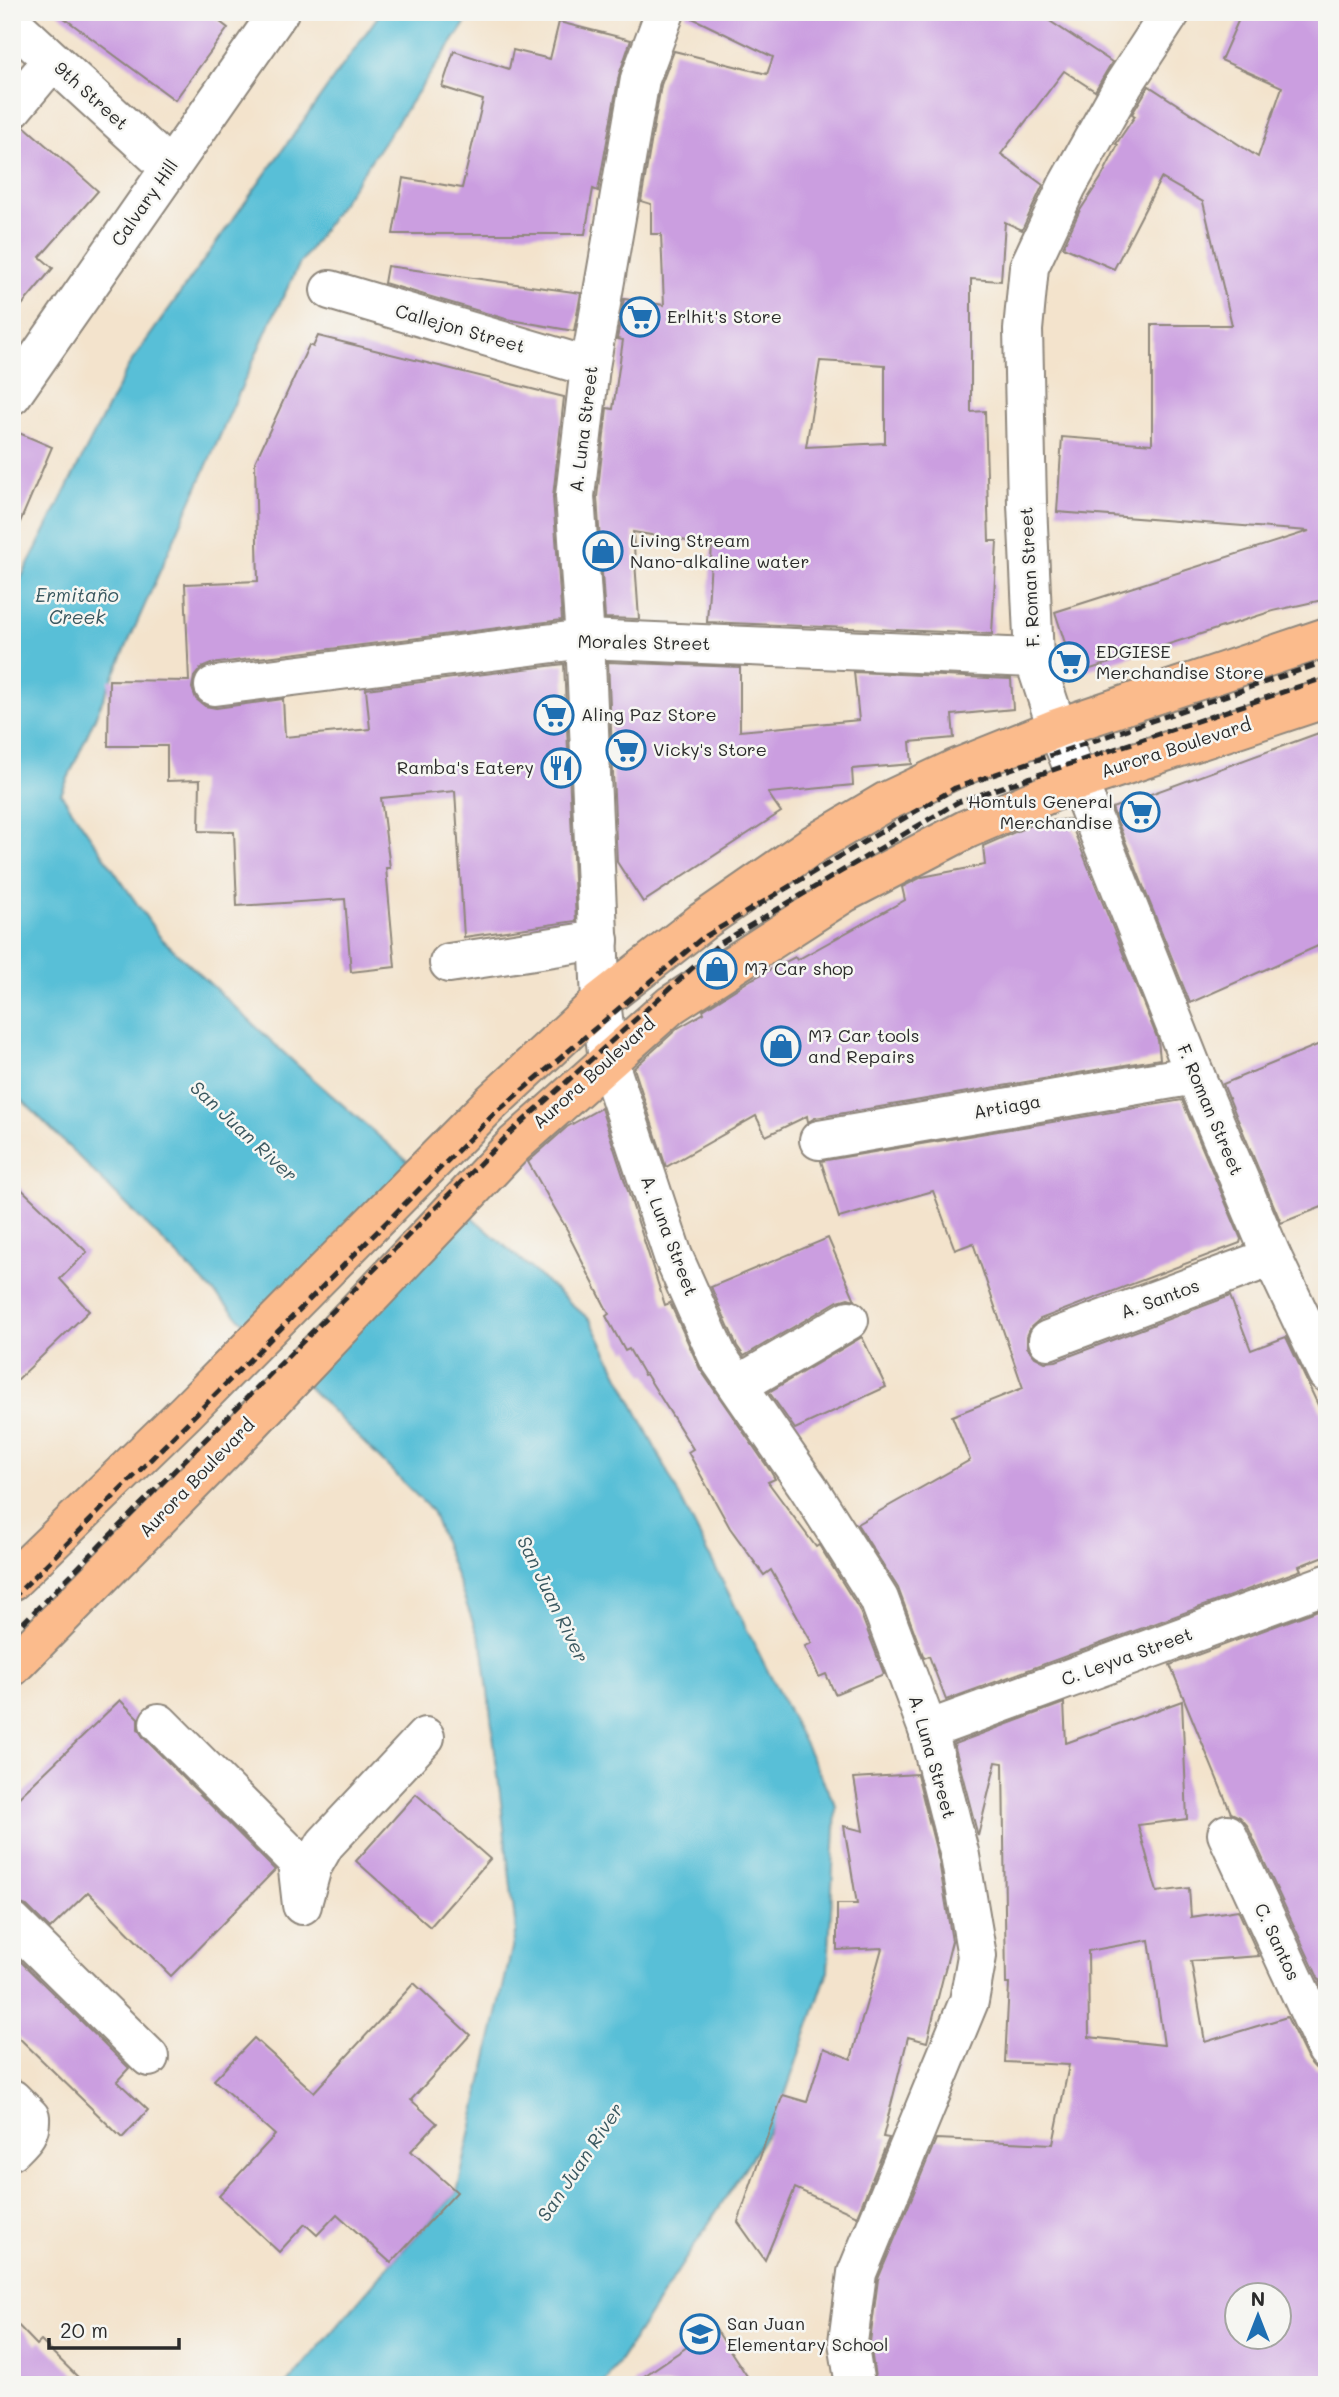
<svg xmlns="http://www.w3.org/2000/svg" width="1339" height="2397" viewBox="0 0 1339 2397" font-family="Mali,sans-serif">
	<rect width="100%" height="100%" fill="#f6f6f2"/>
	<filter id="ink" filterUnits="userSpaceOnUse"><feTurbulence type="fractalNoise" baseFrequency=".0143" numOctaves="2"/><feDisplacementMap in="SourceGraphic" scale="14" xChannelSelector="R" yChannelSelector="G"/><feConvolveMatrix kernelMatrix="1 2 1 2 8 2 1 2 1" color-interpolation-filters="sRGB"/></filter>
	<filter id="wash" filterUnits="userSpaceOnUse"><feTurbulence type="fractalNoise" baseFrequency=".00686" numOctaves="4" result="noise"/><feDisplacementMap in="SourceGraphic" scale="28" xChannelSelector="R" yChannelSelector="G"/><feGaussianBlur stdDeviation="1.57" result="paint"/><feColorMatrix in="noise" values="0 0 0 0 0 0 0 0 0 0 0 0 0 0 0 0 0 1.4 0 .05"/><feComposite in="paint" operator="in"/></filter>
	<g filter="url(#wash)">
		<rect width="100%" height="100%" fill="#f3e3cc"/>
		<path fill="#59bfd7" stroke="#427581" stroke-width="2" d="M381,12H473L299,265L270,323L61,794L160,937L297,1065L591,1321L836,1806L828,1971L777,2118L604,2385H286L391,2263L457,2192L516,1930L483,1649L432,1511L12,1090V596L129,365Z"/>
		<path fill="#f3e3cc" d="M426,1173L455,1198L285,1368L259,1342Z"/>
		<g id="blocks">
			<g fill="#cb9ee0" fill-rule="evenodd">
				<path d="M56,12H207L228,28L175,100Z"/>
				<path d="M686,12H1036L1112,62L1095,91L1064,71L1001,154L1043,185L1022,230L1005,222L1001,281L971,279V412L985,411L989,541H997L992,634L707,622L712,545L633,532L639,619L605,618L597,497L607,408L613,409L623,340L617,339L624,299L664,305L661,234H651V204L641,201L661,85L674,51L767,74L773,57L686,15ZM820,361L885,365V443L806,447Z"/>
				<path d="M1242,12H1327V599L1273,611L1075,674L1055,612L1309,531L1057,512L1062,437L1152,444V325H1232L1203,202L1161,178L1114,269L1063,247L1079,212L1101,178L1118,145L1116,144L1135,116L1132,114L1149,86L1258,157L1282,87L1221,60Z"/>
				<path d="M559,22L631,40L619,75L598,191L593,189L585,234H393L403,178L462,188L483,100L442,87L454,51L509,69L513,50L550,59Z"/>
				<path d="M24,126L98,191L40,257L53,268L12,317V130Z"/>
				<path d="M387,266L581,293L574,331L506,319L384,283Z"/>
				<path d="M318,336L564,397L553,497L562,620L211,664L201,668L194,677L192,688L196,699L205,706L216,708L283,699L285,737L370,729L366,689L564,664L576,921L464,937L455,791L381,798L390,868H386L395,967L351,972L345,899L237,906L234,832L199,831L200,780L167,781V746H108L109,680L189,681L185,584L258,581L255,462L309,345L313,347Z"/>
				<path d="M12,430L52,447L12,541Z"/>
				<path d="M608,662L740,667V731L859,720L854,672L1011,679L1013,709L952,715L954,738L910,742L912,764L852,769L853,785L768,793L781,812L643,902L617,862Z"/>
				<path d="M1327,730V942L1190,1003L1112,808Z"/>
				<path d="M1069,819L1158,1040L1160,1059L815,1118L808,1122L807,1116L766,1136L756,1116L666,1167L634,1068L678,1028L704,1013L703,1010L752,979L795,957L797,960L905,900L902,887L922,877L985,865L983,846L1038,822Z"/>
				<path d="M1327,1041V1205L1281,1223L1223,1084Z"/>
				<path d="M1182,1100L1241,1239L1240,1243L1040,1319L1031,1327L1027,1336V1347L1035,1357L1045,1362L1056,1361L1230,1296L1251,1350L1286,1337L1327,1424V1555L1299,1566L1301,1570L946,1700L929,1656L924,1658L898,1588L857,1524L970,1460L952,1416L1023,1388L973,1243L955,1250L933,1191L839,1218L821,1161Z"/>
				<path d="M601,1108L665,1305L670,1303L700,1369L771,1472L775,1479L768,1482L816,1547L819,1545L859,1609L884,1674L835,1694L826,1674L819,1677L805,1646L812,1643L771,1570L764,1575L730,1528L688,1452L693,1449L646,1374L644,1375L629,1349L625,1351L606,1316L609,1314L568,1234L569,1233L528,1162L567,1127Z"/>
				<path d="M12,1180L87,1252L60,1279L89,1311L12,1385Z"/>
				<path d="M828,1238L855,1300L848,1298L838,1301L744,1356L737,1346L711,1287Z"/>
				<path d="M862,1337L886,1387L795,1429L769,1392Z"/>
				<path d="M1321,1609L1327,1620V1997L1247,1825L1240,1817L1231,1813L1170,1665Z"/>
				<path d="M120,1700L138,1718V1729L144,1738L275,1870L171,1976L88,1892L50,1929L27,1906L12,1901V1804Z"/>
				<path d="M1182,1701L1187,1819L1138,1825L1157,1892L1189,1888L1191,1917L1238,1910L1259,1956L1191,1961L1205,2042L1287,2017L1308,2060L1315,2068L1327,2072V2385H876L870,2342L878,2279L936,2139L1053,2144L1069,2065L1005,2062L1009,1984H1006L1003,1763L996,1762L978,1836L954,1744L1064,1703L1066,1743ZM1149,1940L1164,2045L1089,2037L1088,1951ZM1237,2295H1279V2337H1237Z"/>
				<path d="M917,1774L939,1861L952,1941L927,2042L908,2037L883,2137L889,2138L857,2216L795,2188L765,2260L738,2222L766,2140L783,2095L807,2102L824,2048L851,2059L882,1948L837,1950V1904H857L844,1826L863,1831L854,1778Z"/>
				<path d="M416,1794L490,1859L430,1927L356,1861Z"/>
				<path d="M12,1953L129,2068L117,2081L148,2110L122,2138L12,2031Z"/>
				<path d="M414,1983L470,2035L411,2100L437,2123L411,2151L457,2192L391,2263L337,2214L317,2235L305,2224L279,2252L219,2196L275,2135L214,2080L254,2038L314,2092Z"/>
				<path d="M12,2319L37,2345L41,2341L86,2385H12Z"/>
				<path d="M715,2328L753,2385H631Z"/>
			</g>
		</g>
	</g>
	<g filter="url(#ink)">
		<use href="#blocks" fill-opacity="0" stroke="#8f877c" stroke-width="2"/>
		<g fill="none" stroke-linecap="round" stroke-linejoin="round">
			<g stroke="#8f877c" stroke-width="42">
				<g id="minor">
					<path d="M665,12L640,79L590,367L575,496L585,639L601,1001L608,1060L673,1256L718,1357L808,1487L879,1599L928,1730L960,1856L977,1956L969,2001L857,2273L848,2342L855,2385"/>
					<path d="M1171,12L1124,84L1067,186L1029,267L1023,330L1027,504L1034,658L1057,728L1195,1075L1272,1257L1327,1373"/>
					<path d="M12,23L170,168"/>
					<path d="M12,109L52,61"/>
					<path d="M330,290L590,367"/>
					<path d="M12,395L279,12"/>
					<path d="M214,686L585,639L1034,658"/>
					<path d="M449,963L599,940"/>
					<path d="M819,1140L1195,1075"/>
					<path d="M1048,1340L1272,1257"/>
					<path d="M738,1385L849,1320"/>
					<path d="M159,1723L297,1861L302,1905"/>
					<path d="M928,1730L1327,1584"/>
					<path d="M1227,1834L1327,2050"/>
					<path d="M303,1900L312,1867L325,1844L425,1737"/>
					<path d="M12,1922L149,2057"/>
					<path d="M12,2099L30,2117C31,2133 23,2139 12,2150"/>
				</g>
			</g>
			<g stroke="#8f877c" stroke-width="42">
				<g id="major">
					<path d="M12,1581L186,1412L491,1103L601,1001L703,921L814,844L885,802L955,769L1057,728L1327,637"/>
					<path d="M12,1667L232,1443L515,1144L671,1005L844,893L967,829L1078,781L1327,698"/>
				</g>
			</g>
			<use href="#minor" stroke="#fff" stroke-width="38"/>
			<use href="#major" stroke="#fbbb8c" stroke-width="38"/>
			<g stroke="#2b2b2b" stroke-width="5" stroke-dasharray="10 5" stroke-linecap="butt">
				<path d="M12,1599L494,1114L701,939L955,788L1327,661"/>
				<path d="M12,1634L512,1131L719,944L958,802L1327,677"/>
			</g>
		</g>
	</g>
	<defs>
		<g id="supermarket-ring" transform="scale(2.0125)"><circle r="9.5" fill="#f6f6f2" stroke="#1f6fb2" stroke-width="1.5"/><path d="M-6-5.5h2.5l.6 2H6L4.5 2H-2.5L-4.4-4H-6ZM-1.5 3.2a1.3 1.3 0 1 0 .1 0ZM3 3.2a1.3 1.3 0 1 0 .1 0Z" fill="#1f6fb2"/></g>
		<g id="shop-ring" transform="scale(2.0125)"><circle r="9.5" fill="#f6f6f2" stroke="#1f6fb2" stroke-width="1.5"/><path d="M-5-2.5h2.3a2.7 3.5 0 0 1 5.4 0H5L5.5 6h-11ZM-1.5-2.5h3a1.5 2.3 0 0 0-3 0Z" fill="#1f6fb2"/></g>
		<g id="restaurant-ring" transform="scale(2.0125)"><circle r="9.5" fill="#f6f6f2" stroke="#1f6fb2" stroke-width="1.5"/><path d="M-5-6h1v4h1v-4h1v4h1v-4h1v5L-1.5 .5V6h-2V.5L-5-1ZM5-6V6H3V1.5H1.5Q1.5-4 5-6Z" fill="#1f6fb2"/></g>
		<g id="school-ring" transform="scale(2.0125)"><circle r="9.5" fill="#f6f6f2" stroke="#1f6fb2" stroke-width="1.5"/><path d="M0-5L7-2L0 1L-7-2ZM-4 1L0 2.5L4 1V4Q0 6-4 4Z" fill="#1f6fb2"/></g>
	</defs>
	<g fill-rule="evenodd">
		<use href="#supermarket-ring" x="640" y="317"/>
		<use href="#shop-ring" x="603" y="551"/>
		<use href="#supermarket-ring" x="1069" y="662"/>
		<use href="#supermarket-ring" x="554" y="715"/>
		<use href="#supermarket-ring" x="626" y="750"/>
		<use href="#restaurant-ring" x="561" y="768"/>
		<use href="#supermarket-ring" x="1140" y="812"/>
		<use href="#shop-ring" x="717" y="969"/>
		<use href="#shop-ring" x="781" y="1046"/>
		<use href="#school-ring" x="700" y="2334"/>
	</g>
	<g text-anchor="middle" stroke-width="5" stroke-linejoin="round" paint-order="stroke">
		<g font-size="18" fill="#2b2b2b" stroke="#f6f6f2">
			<text transform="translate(91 96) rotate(42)" y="6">9th Street</text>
			<text transform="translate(145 203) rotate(-55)" y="6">Calvary Hill</text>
			<text transform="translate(460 329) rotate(16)" y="6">Callejon Street</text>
			<text transform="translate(584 429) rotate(-83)" y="6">A. Luna Street</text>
			<text transform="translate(1030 577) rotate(-93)" y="6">F. Roman Street</text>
			<text transform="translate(644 643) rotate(1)" y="6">Morales Street</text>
			<text transform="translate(1176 748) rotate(-18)" y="6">Aurora Boulevard</text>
			<text transform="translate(594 1073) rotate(-42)" y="6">Aurora Boulevard</text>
			<text transform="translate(1007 1107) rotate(-10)" y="6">Artiaga</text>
			<text transform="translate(1210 1110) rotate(67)" y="6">F. Roman Street</text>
			<text transform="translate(669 1236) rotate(69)" y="6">A. Luna Street</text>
			<text transform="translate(1160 1299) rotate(-20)" y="6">A. Santos</text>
			<text transform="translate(197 1478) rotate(-46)" y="6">Aurora Boulevard</text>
			<text transform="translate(1127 1657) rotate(-20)" y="6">C. Leyva Street</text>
			<text transform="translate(932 1757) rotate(74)" y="6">A. Luna Street</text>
			<text transform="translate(1277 1942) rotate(65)" y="6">C. Santos</text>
		</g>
		<g font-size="18" fill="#2b2b2b" stroke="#f6f6f2" text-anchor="start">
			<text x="667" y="323">Erlhit's Store</text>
			<text x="630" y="547">Living Stream<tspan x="630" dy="21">Nano-alkaline water</tspan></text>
			<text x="1096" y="658">EDGIESE<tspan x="1096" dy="21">Merchandise Store</tspan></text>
			<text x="581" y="721">Aling Paz Store</text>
			<text x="653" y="756">Vicky's Store</text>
			<text x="534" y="774" text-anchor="end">Ramba's Eatery</text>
			<text x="1113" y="808" text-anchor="end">Homtuls General<tspan x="1113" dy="21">Merchandise</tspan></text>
			<text x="744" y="975">M7 Car shop</text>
			<text x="808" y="1042">M7 Car tools<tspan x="808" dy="21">and Repairs</tspan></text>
			<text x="727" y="2330">San Juan<tspan x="727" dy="21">Elementary School</tspan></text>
		</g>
		<g font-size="19" font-style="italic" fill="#39575f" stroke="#f6f6f2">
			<text x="77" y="602">Ermitaño<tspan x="77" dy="22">Creek</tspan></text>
			<text transform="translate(244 1131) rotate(43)" y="7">San Juan River</text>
			<text transform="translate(553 1599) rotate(64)" y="7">San Juan River</text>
			<text transform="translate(580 2162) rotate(-56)" y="7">San Juan River</text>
		</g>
	</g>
	<rect width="1339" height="2397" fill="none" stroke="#f6f6f2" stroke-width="42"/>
	<g transform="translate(1258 2316)"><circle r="33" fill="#f6f6f2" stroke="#a5a5a2" stroke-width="2"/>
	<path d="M0-5L12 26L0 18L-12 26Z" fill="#1f6fb2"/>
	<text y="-10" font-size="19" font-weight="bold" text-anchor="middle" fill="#2b2b2b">N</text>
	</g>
	<path d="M49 2338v10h130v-10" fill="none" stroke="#2b2b2b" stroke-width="3.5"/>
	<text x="60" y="2338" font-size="21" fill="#2b2b2b" stroke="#f6f6f2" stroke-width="5" paint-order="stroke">20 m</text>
</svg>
